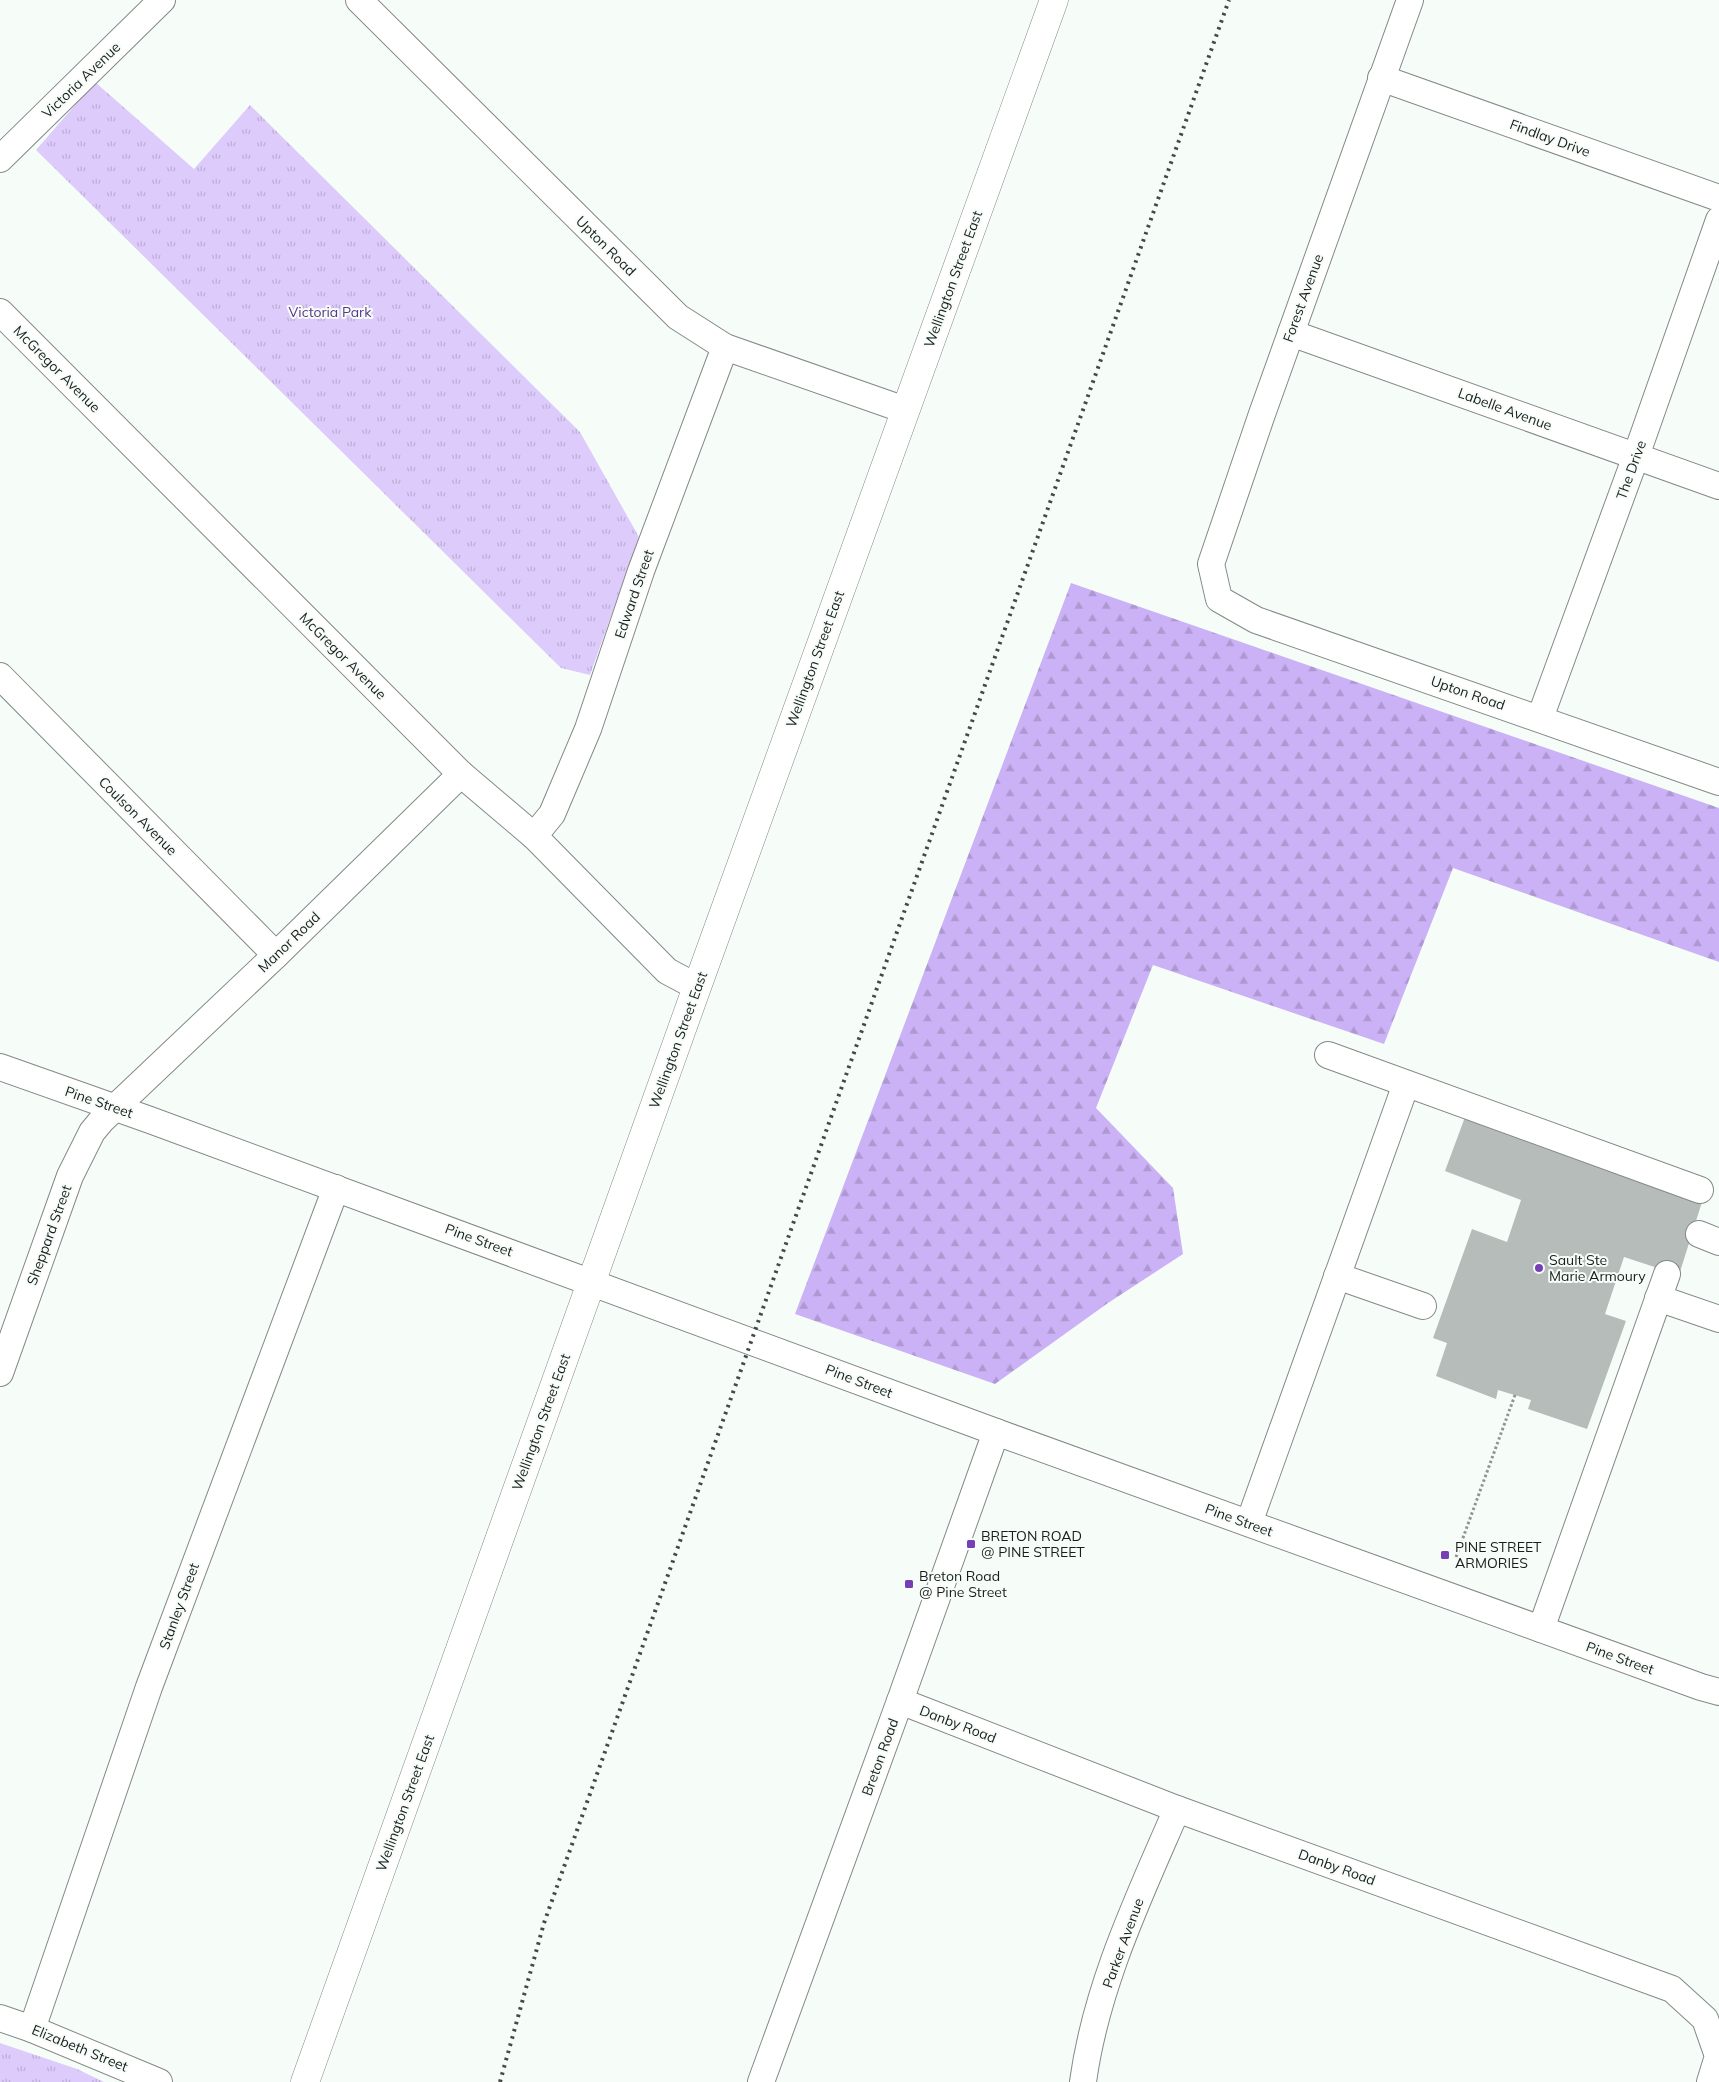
<svg xmlns="http://www.w3.org/2000/svg" width="1719" height="2082" viewBox="0 0 1719 2082" font-family="Mulish,sans-serif">
	<defs>
		<pattern id="forest-firs" width="22" height="20" patternUnits="userSpaceOnUse" patternTransform="scale(1.25)"><rect width="22" height="20" fill="#cbb1f5"/><path d="M5 1l3.5 6h-7zM16 11l3.5 6h-7z" fill="#ae98d1"/></pattern>
		<pattern id="park-tufts" width="24" height="20" patternUnits="userSpaceOnUse" patternTransform="scale(1.25)"><rect width="24" height="20" fill="#ddcbfb"/><path d="M3 7l-1-3M5 7V3M7 7l1-3M15 17l-1-3M17 17v-4M19 17l1-3" fill="none" stroke="#bdaed7"/></pattern>
	</defs>
	<rect width="100%" height="100%" fill="#f6fdf9"/>
	<path fill="url(#forest-firs)" d="M1071,583L1719,808V962L1453,868L1384,1044L1153,965L1096,1108L1173,1188L1183,1254L1108,1303L995,1384L795,1314Z"/>
	<g fill="url(#park-tufts)">
		<path d="M95,82L194,169L250,105L580,432L639,537L590,675L561,668L36,150Z"/>
		<path d="M0,2043L77,2069L104,2082H0Z"/>
	</g>
	<path fill="#b6bcb9" d="M1465,1117L1702,1202L1679,1275L1624,1257L1605,1314L1626,1321L1587,1429L1528,1409L1531,1400L1498,1390L1496,1399L1436,1376L1447,1343L1433,1338L1472,1229L1507,1242L1521,1200L1445,1171Z"/>
	<g fill="none" stroke-linecap="round" stroke-linejoin="round">
		<g stroke="#838986" stroke-width="28">
			<g id="minor">
				<path d="M359,0L678,317L725,347L905,410"/>
				<path d="M1410,0L1262,414L1211,564L1219,599L1256,620L1719,782"/>
				<path d="M1381,78L1719,198"/>
				<path d="M0,159L162,0"/>
				<path d="M0,312L461,774L534,836L667,971L697,987"/>
				<path d="M1291,333L1719,486"/>
				<path d="M0,676L276,955"/>
				<path d="M1540,718L1636,456L1719,220"/>
				<path d="M534,836L552,814L588,729L641,571L725,347"/>
				<path d="M1328,1055L1700,1190"/>
				<path d="M0,1067L150,1120L996,1432L1701,1687L1719,1692"/>
				<path d="M1699,1234L1719,1242"/>
				<path d="M1337,1276L1423,1306"/>
				<path d="M1658,1298L1719,1319"/>
				<path d="M0,1373L70,1176L92,1132L102,1120L276,955L461,774"/>
				<path d="M1249,1523L1406,1084"/>
				<path d="M1541,1629L1667,1274"/>
				<path d="M900,1701L1177,1809L1672,1989L1705,2019L1718,2056L1710,2082"/>
				<path d="M0,2018L32,2029L159,2082"/>
				<path d="M32,2029L149,1687L336,1188"/>
				<path d="M761,2082L900,1701L996,1432"/>
				<path d="M1083,2082C1096,1986 1139,1897 1177,1809"/>
			</g>
		</g>
		<g stroke="#838986" stroke-width="29">
			<path id="major" d="M305,2082L697,987L1054,0"/>
		</g>
		<path stroke="#909592" stroke-width="3" stroke-dasharray="2.5 2.5" stroke-linecap="butt" d="M1456,1557L1515,1395"/>
		<use href="#minor" stroke="#fff" stroke-width="26"/>
		<use href="#major" stroke="#fff" stroke-width="28"/>
		<path stroke="#454846" stroke-width="4" stroke-dasharray="2.5 5" stroke-linecap="butt" d="M500,2082L544,1923L1229,0"/>
	</g>
	<g fill="#773fb5" stroke="#f6fdf9" stroke-width="2">
		<circle cx="1539" cy="1268" r="5"/>
		<rect x="966" y="1539" width="10" height="10" rx="2.5"/>
		<rect x="1440" y="1550" width="10" height="10" rx="2.5"/>
		<rect x="904" y="1579" width="10" height="10" rx="2.5"/>
	</g>
	<g text-anchor="middle" stroke-width="4" stroke-linejoin="round" paint-order="stroke">
		<g font-size="14" fill="#1b1d1c" stroke="#f6fdf9">
			<text transform="translate(81 80) rotate(-44)" y="5">Victoria Avenue</text>
			<text transform="translate(1550 138) rotate(20)" y="5">Findlay Drive</text>
			<text transform="translate(606 246) rotate(45)" y="5">Upton Road</text>
			<text transform="translate(953 279) rotate(-70)" y="5">Wellington Street East</text>
			<text transform="translate(1303 298) rotate(-70)" y="5">Forest Avenue</text>
			<text transform="translate(57 369) rotate(45)" y="5">McGregor Avenue</text>
			<text transform="translate(1505 409) rotate(20)" y="5">Labelle Avenue</text>
			<text transform="translate(1631 470) rotate(-70)" y="5">The Drive</text>
			<text transform="translate(634 594) rotate(-71)" y="5">Edward Street</text>
			<text transform="translate(343 656) rotate(45)" y="5">McGregor Avenue</text>
			<text transform="translate(815 659) rotate(-70)" y="5">Wellington Street East</text>
			<text transform="translate(1468 693) rotate(19)" y="5">Upton Road</text>
			<text transform="translate(138 816) rotate(45)" y="5">Coulson Avenue</text>
			<text transform="translate(289 942) rotate(-44)" y="5">Manor Road</text>
			<text transform="translate(678 1040) rotate(-70)" y="5">Wellington Street East</text>
			<text transform="translate(99 1102) rotate(19)" y="5">Pine Street</text>
			<text transform="translate(49 1235) rotate(-70)" y="5">Sheppard Street</text>
			<text transform="translate(479 1240) rotate(20)" y="5">Pine Street</text>
			<text transform="translate(859 1381) rotate(21)" y="5">Pine Street</text>
			<text transform="translate(541 1422) rotate(-70)" y="5">Wellington Street East</text>
			<text transform="translate(1239 1520) rotate(20)" y="5">Pine Street</text>
			<text transform="translate(179 1606) rotate(-70)" y="5">Stanley Street</text>
			<text transform="translate(1620 1658) rotate(20)" y="5">Pine Street</text>
			<text transform="translate(958 1724) rotate(21)" y="5">Danby Road</text>
			<text transform="translate(880 1757) rotate(-70)" y="5">Breton Road</text>
			<text transform="translate(405 1803) rotate(-70)" y="5">Wellington Street East</text>
			<text transform="translate(1337 1867) rotate(20)" y="5">Danby Road</text>
			<text transform="translate(1123 1943) rotate(-70)" y="5">Parker Avenue</text>
			<text transform="translate(80 2048) rotate(22)" y="5">Elizabeth Street</text>
		</g>
		<g font-size="14" fill="#5a3785" stroke="#f6fdf9">
			<text x="330" y="317">Victoria Park</text>
		</g>
		<g font-size="14" fill="#1b1d1c" stroke="#f6fdf9" text-anchor="start">
			<text x="1549" y="1265">Sault Ste<tspan x="1549" dy="16">Marie Armoury</tspan></text>
			<text x="981" y="1541">BRETON ROAD<tspan x="981" dy="16">@ PINE STREET</tspan></text>
			<text x="1455" y="1552">PINE STREET<tspan x="1455" dy="16">ARMORIES</tspan></text>
			<text x="919" y="1581">Breton Road<tspan x="919" dy="16">@ Pine Street</tspan></text>
		</g>
	</g>
</svg>
